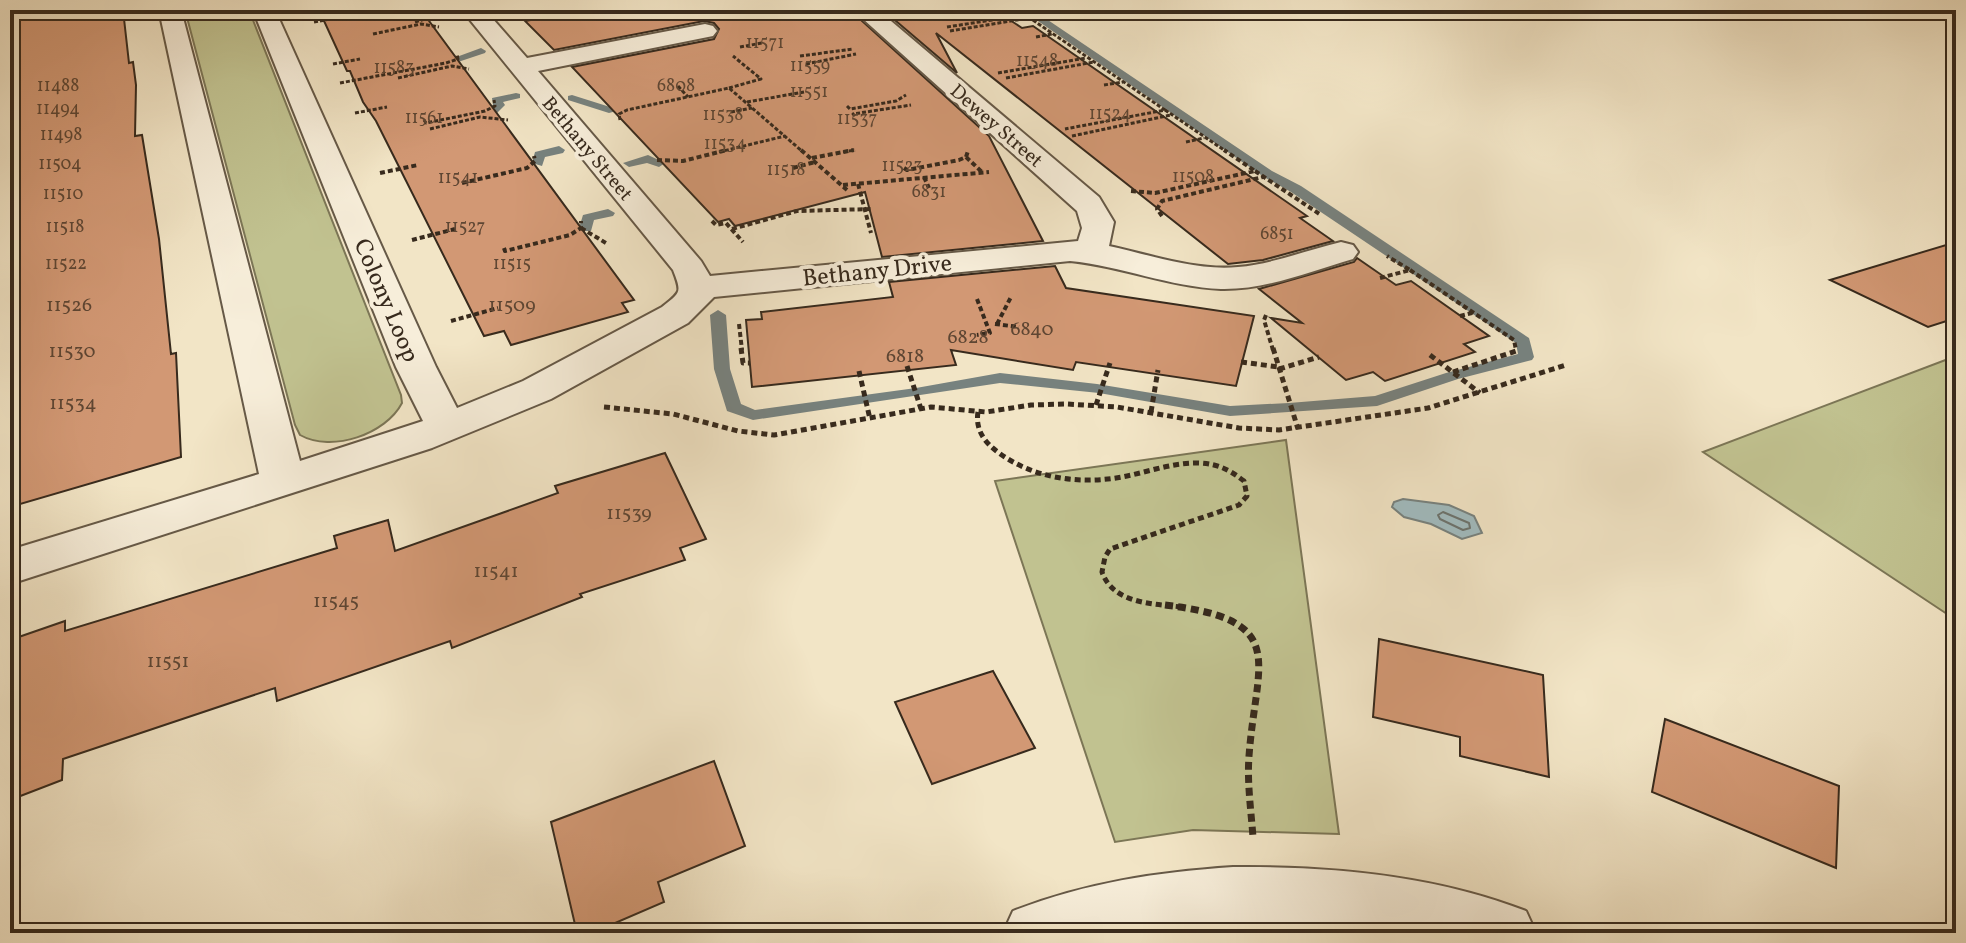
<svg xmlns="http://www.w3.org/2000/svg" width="1966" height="943" viewBox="0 0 1966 943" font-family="Vollkorn,serif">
	<rect width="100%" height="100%" fill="#f2e5c6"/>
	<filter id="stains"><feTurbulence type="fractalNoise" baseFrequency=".0025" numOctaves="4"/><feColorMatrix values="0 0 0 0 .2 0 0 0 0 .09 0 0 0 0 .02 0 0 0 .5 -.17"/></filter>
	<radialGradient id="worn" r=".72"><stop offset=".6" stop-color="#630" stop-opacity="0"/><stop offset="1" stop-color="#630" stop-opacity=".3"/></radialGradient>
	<g fill="#c1c290" stroke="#7c7656" stroke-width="2">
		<path d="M185,10H249L401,395L402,403C386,434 332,453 300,435L295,425Z"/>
		<path d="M1956,356V620L1703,452Z"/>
		<path d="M1286,440L1339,834L1193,830L1115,842L995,481Z"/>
	</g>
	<path fill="#a1bcc0" stroke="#77827f" stroke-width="2" d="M1403,499L1449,505L1474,516L1482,533L1462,539L1431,524L1404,517L1392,507L1394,502Z"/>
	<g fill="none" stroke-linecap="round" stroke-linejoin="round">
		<path stroke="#6c736e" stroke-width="2" d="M1443,512L1469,523L1470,528L1463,530L1440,519L1438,515Z"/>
		<g fill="#77827f" fill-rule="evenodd">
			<path d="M497,10H542L510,18Z"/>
			<path d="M1022,10H1033L1272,171L1301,186L1529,338L1534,357L1532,360L1458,379L1377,406L1230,416L1099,393L1000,383L753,420L727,411L714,369L710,315L718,310L726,315L730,369L741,404L755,410L916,388L1000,373L1097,384L1230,406L1289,403L1375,396L1446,373L1518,354L1516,343L1291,192L1264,177Z"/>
			<path d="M481,48L486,51L485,53L437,69L432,66Z"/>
			<path d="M516,93L520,94V98L503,102L505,105L497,113L471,119L465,116L493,105L492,98Z"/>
			<path d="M572,95L610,107L636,101L642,104L609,113L568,100V96Z"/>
			<path d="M559,146L565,150L563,153L545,157L542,166L532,163L535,152Z"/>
			<path d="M648,155L665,163L659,167L647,163L629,167L623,163Z"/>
			<path d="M608,209L615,213L613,216L594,220L591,231H581L579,228L583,215Z"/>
		</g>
	</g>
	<g fill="#d29874" stroke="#372a1d" stroke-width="2">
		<path d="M30,10H123L129,63L133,62L136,85L135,136L142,135L159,239L171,354L176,353L181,457L10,507V13Z"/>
		<path d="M319,10H421L634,300L622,303L628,312L511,345L504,331L484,336L376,121L363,102L350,71H347Z"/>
		<path d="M588,10H850L989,136L1043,241L882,257L865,192L735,226L729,219L718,222L572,67L714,39L719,29L714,23L704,21L554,50L525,21Z"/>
		<path d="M883,10H995L1022,28L1033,26L1307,216L1300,218L1333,241L1263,260L1228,264L936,33L957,73Z"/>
		<path d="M1956,242V318L1928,327L1830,280Z"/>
		<path d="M1357,258L1396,285L1411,281L1489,336L1464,344L1475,352L1385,381L1373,372L1346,380L1271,318L1302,323L1259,289L1354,262Z"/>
		<path d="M1055,266L1066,288L1254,316L1236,386L1076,362L1073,370L951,350L956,365L752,387L746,320L762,319L761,312L893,297L889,282Z"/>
		<path d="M665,453L706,539L680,548L685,560L580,594L582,597L452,648L450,641L277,701L275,688L63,759L62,780L10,800V640L65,621V631L337,548L334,536L388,520L395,551L558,493L555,486Z"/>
		<path d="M1379,639L1543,675L1549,777L1460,756V737L1373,717Z"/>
		<path d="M993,671L1035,748L932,784L895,702Z"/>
		<path d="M1665,719L1839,786L1836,868L1652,792Z"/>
		<path d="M714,761L745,846L658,882L664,902L592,933H577L551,822Z"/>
	</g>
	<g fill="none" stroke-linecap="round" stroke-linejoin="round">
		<g stroke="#665947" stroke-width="4">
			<g id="minor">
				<path d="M159,10H181L300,461L423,421L396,367L253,10H275L436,367L457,408L523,381L662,307C681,292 682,293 673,270L462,10H485L527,58L705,24L713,26L717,31L713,36L538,71L701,261L710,276L1078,241L1082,228L1077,211L853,10H878L1099,197L1114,222L1109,246C1151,255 1195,271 1238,267C1273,264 1307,250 1341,242L1353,245L1358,252L1353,259C1311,271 1266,290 1221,289C1170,287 1121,266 1070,261L714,297L688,323L551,399L432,448L10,584V550L259,474Z"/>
				<path d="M1233,867C1331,866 1434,875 1526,911L1536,933H1371L1274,925L1157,933H1003L1013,911C1084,883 1157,872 1233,867Z"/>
			</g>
		</g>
		<g stroke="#372a1d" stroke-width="3" stroke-dasharray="4 2" stroke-linecap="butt">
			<path d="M542,10H548"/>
			<path d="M576,10L579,13"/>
			<path d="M1018,10L1165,110L1065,129"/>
			<path d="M759,13L792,10"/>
			<path d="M764,19L807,12L823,14"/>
			<path d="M314,22L336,18"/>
			<path d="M415,22L428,18L427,13"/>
			<path d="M947,27L1024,15"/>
			<path d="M950,31L1029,18"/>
			<path d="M373,34L421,24L439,27"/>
			<path d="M1036,37L1052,34"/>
			<path d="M740,47L762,43"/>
			<path d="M800,56L853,49"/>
			<path d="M333,64L360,59"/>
			<path d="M806,64L856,54"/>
			<path d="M998,73L1086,58"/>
			<path d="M398,78L452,66L469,69"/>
			<path d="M1006,78L1094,62"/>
			<path d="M340,83L446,63L458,59L457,54"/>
			<path d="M1104,85L1123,82"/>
			<path d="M678,86L688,97"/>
			<path d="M729,88L761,79L733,56"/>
			<path d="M747,102L804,92"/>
			<path d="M847,106L850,109L896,101L906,95"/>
			<path d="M1165,110L1227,152"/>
			<path d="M731,112L752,108"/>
			<path d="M355,113L387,107"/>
			<path d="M855,116L853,114L911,105"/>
			<path d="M424,120L426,123L485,111L495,106L494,100"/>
			<path d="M620,120L619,114L627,110L729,88L803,152"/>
			<path d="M430,129L480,117L508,120"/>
			<path d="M1072,136L1171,115"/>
			<path d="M1186,142L1204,138"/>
			<path d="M719,152L785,136"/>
			<path d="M843,152L855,150"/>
		</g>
		<g stroke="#372a1d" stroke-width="4" stroke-dasharray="5 3" stroke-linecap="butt">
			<path d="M801,150L847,190"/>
			<path d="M966,157L982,172"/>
			<path d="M812,158L854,150"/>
			<path d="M657,160L683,161L727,150"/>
			<path d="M793,168L815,162"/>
			<path d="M904,168L907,170L959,160L966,157L968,151"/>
			<path d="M1255,171L1321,215"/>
			<path d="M380,173L418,165"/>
			<path d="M924,177L929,188"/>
			<path d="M462,183L527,168L535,161L534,156"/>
			<path d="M858,184L871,233"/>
			<path d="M843,185L989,172"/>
			<path d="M1131,191L1155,193L1255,171L1224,150"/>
			<path d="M1162,216L1157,209L1162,201L1263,177"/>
			<path d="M712,221L716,225L726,223L743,242"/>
			<path d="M581,228L606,243"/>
			<path d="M732,229L797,211L872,209"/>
			<path d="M412,240L455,229"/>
			<path d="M504,248L505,251L570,235L581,228V221"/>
			<path d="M1410,270L1514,340L1516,350"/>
			<path d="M1380,278L1410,270L1387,256"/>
			<path d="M977,299L990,333L977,335"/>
			<path d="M1266,315L1264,320L1273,350"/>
			<path d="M1460,316L1472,313"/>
			<path d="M451,321L498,308"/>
			<path d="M739,324L742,350"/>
			<path d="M995,324L1019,327"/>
			<path d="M997,324L1011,297"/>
		</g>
		<g stroke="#372a1d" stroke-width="5" stroke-dasharray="6 4" stroke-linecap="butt">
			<path d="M741,348L743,363H750"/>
			<path d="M1273,348L1298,429"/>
			<path d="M1430,355L1480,393"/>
			<path d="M1241,362L1279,367"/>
			<path d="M907,366L921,409"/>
			<path d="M1279,369L1319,357"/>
			<path d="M859,371L870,419"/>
			<path d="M1453,372L1516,351L1515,348"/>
			<path d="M1096,405L1110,363"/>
			<path d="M604,407L673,414L738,431L774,435L931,407L986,412L1031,405L1067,404L1117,407L1239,428L1279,430L1428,408L1566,365"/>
			<path d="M978,412C975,430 985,443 999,453C1036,480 1084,485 1127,476C1151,471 1175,462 1200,463C1218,464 1230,470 1244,481L1247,496L1239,505L1110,549L1105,557L1102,572C1113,604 1154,604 1182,607"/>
			<path d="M1151,412L1158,370"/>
		</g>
		<path stroke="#372a1d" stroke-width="7" stroke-dasharray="8 5" stroke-linecap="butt" d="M1165,605C1291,620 1256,660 1249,756C1247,783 1251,810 1253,837"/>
		<use href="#minor" fill="#f7eeda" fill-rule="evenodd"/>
	</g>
	<g text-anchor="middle" stroke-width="8" stroke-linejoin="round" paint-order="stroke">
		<g font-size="18" fill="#5e4633">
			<text x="765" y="48">11571</text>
			<text x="1037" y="66">11548</text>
			<text x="810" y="71">11559</text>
			<text x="394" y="73">11583</text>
			<text x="58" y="91">11488</text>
			<text x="676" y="91">6808</text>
			<text x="809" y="97">11551</text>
			<text x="58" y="114">11494</text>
			<text x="1110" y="119">11524</text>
			<text x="723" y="120">11538</text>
			<text x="424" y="123">11561</text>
			<text x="857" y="124">11537</text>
			<text x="61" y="140">11498</text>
			<text x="725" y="149">11534</text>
			<text x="60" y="169">11504</text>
			<text x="902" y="171">11523</text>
			<text x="786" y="175">11518</text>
			<text x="1193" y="182">11508</text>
			<text x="458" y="183">11541</text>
			<text x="929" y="197">6831</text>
			<text x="63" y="199">11510</text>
			<text x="65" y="232">11518</text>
			<text x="465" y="232">11527</text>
			<text x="1277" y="239">6851</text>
			<text x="66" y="269">11522</text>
			<text x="512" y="269">11515</text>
		</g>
		<g font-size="20" fill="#372a1d" stroke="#f7eeda">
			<text transform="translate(997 125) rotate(41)" y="7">Dewey Street</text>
			<text transform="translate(588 148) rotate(50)" y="7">Bethany Street</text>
		</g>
		<g font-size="20" fill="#5e4633">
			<text x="69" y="311">11526</text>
			<text x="512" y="311">11509</text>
			<text x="1032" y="335">6840</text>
			<text x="968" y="343">6828</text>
			<text x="72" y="357">11530</text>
			<text x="905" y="362">6818</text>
			<text x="73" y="409">11534</text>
			<text x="629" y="519">11539</text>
			<text x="496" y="577">11541</text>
			<text x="336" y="607">11545</text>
			<text x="168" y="667">11551</text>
		</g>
		<g font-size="24" fill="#372a1d" stroke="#f7eeda">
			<text transform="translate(877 270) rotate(-6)" y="8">Bethany Drive</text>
			<text transform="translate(387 300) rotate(67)" y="8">Colony Loop</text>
		</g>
	</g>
	<rect width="1966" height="943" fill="none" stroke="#f2e5c6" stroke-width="40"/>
	<rect x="12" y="12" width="1942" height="919" fill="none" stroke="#372a1d" stroke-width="4"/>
	<rect x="20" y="20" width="1926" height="903" fill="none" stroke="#372a1d" stroke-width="2"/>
	<rect width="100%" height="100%" filter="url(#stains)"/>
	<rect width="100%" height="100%" fill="url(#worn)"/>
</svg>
